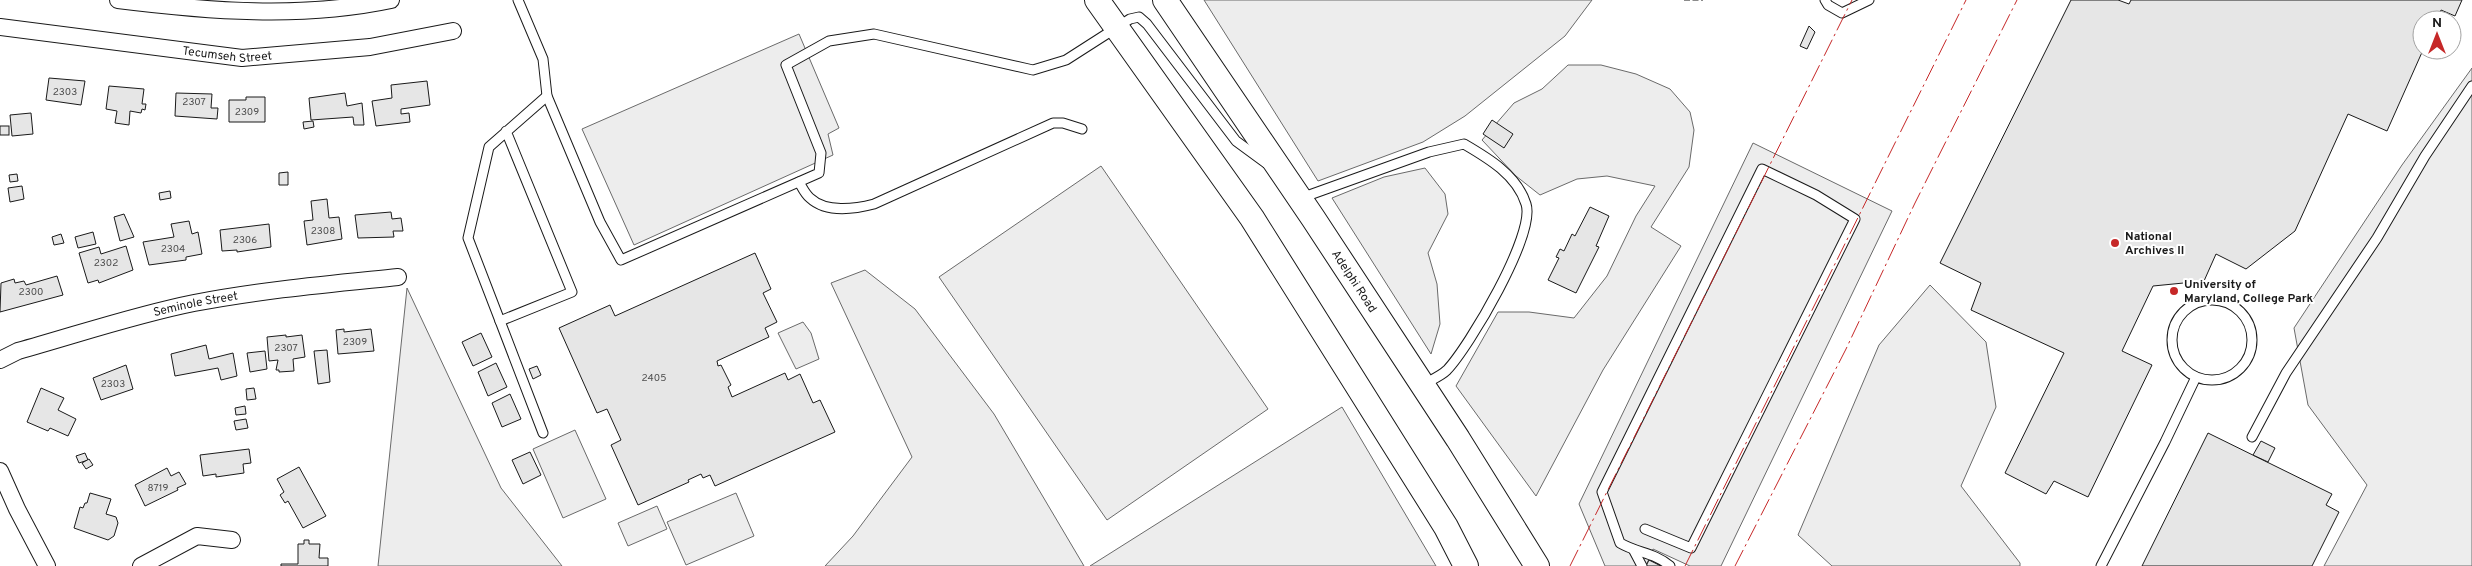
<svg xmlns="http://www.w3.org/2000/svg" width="2472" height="566" viewBox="0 0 2472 566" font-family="Overpass,sans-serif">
	<rect width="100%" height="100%" fill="#fff"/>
	<g fill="#ededed" stroke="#6a6a6a">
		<path d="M1204,0H1592L1565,36L1465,116L1423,142L1318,181Z"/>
		<path d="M799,34L839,128L828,134L833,155L634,245L582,129Z"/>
		<path d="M1568,65H1601L1636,74L1670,89L1690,112L1694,130L1689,167L1651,227L1681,246L1603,370L1536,496L1456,386L1498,312H1529L1574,318L1607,276L1636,216L1655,186L1607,176L1577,179L1540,195L1516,176L1482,140L1514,103L1542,89Z"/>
		<path d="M2472,68V566H2324L2367,485L2308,405L2294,328L2402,165Z"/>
		<path d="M1753,143L1892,211L1721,566H1690L1653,549L1646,566H1605L1579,504Z"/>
		<path d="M1101,166L1268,409L1107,520L939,277Z"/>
		<path d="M1425,168L1445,194L1448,214L1428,253L1437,284L1440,324L1431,354L1332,198L1384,177Z"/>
		<path d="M865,270L915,309L994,414L1084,566H825L853,536L912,457L831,283Z"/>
		<path d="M1930,285L1986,342L1996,407L1961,486L2020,563V566H1832L1798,535L1879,345Z"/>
		<path d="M407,288L501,488L562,566H378Z"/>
		<path d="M803,322L811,333L819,359L796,369L778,333Z"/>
		<path d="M1342,407L1436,566H1090Z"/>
		<path d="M575,430L606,499L563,518L533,449Z"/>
		<path d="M736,493L754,536L686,565L667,522Z"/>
		<path d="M657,506L667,529L628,546L618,523Z"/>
	</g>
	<g fill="#e6e6e6" stroke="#1a1a1a">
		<path d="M2071,0H2118L2129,4L2131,0H2462L2455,16L2441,10L2437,20H2422L2423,50L2387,131L2348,114L2295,231L2246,269L2216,254L2204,281L2153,286L2122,351L2152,365L2088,497L2054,481L2046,494L2005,473L2064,353L1971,310L1981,283L1940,263Z"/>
		<path d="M1809,26L1815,32L1807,49L1800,46Z"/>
		<path d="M49,78L85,81L81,105L46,100Z"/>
		<path d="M427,81L430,105L401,109V114L409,113L410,122L376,126L372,101L392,98L391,85Z"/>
		<path d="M109,86L144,89L142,104H146L145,110L142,109L141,113L130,111L129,125L115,123L117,111L106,109Z"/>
		<path d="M176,93L212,94L211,108H218L217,119L175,116Z"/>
		<path d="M345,93L347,106L362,103L364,125H354L353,117L311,120L309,98Z"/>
		<path d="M246,97H265V122H229V100H246Z"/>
		<path d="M31,113L33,134L12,136L10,115Z"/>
		<path d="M1492,120L1513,134L1504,148L1483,134Z"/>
		<path d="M313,121L314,127L304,129L303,122Z"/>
		<rect x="0" y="126" width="9" height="9"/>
		<path d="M288,172V185H279V173Z"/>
		<path d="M17,174L18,181L10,182L9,175Z"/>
		<path d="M22,186L24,199L10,202L8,188Z"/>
		<path d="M170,191L171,198L160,200L159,193Z"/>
		<path d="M327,199L329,218L339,217L342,239L307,245L304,221L313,220L311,201Z"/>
		<path d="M1590,207L1609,216L1596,246L1599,247L1576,293L1548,280L1559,258L1556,257L1560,249L1564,251L1572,234L1575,236Z"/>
		<path d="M391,212L392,219L401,218L403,231H393L394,237L358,238L355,215Z"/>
		<path d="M124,214L134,237L120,241L114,217Z"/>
		<path d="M189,221L192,234L198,232L202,254L186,257V260L149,265L143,242L174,237L171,224Z"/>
		<path d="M269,224L271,247L237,252V250L222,251L220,230Z"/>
		<path d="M93,232L96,244L78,248L75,237Z"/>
		<path d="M61,234L64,243L54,245L52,237Z"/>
		<path d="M126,246L133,270L99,283L98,280L88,283L79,253L99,247L101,254Z"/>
		<path d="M755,253L771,289L763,293L777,322L765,328L769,337L717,361L718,366L721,365L731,385L728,387L732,397L785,373L788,380L800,374L813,403L820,400L835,432L715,486L710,475L703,478L701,474L688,480L689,482L638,505L611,445L621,440L607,409L597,413L559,328L610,305L615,316Z"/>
		<path d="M57,276L63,295L0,312L1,283L14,279L15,283L24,281L26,285Z"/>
		<path d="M344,329V332L371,329L374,351L338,354L336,330Z"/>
		<path d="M481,333L492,357L473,366L462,342Z"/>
		<path d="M286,335V337L302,335L305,357L293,359L294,371L279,372V370H276L278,360L269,361L267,337Z"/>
		<path d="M206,345L209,359L233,353L237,376L221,380L218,368L175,376L171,354Z"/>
		<path d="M327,350L330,382L318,384L314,351Z"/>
		<path d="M265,351L267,369L250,372L247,353Z"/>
		<path d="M496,363L507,387L488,396L478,372Z"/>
		<path d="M126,365L133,389L101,400L93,378Z"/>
		<path d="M537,366L541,375L533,379L529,369Z"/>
		<path d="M41,388L64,398L58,410L76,419L68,436L50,428L48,431L27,422Z"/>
		<path d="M254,388L256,399L247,400L246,389Z"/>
		<path d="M510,394L521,419L502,427L492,403Z"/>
		<path d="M245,406L246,414L236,415L235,408Z"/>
		<path d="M246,419L248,428L236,430L234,421Z"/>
		<path d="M2208,433L2332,494L2326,505L2339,512L2312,566H2142Z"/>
		<path d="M2261,441L2275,448L2268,462L2253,455Z"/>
		<path d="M249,449L251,463L243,464L244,473L216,477V474L203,476L200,455Z"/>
		<path d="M530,452L541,475L523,484L512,460Z"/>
		<path d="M85,453L88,460L79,463L76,456Z"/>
		<path d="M89,459L93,465L86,469L82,463Z"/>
		<path d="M299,467L326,516L303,528L288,501L285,503L280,495L284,492L277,479Z"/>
		<path d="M167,468L171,476L179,472L186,484L177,488L178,490L145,506L135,485Z"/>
		<path d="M90,493L111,499L106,514L116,517L118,523L114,536L108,540L74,528L80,507L83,508L85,503H87Z"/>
		<path d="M304,540H309V544H320L319,558H328V566H281V564H298V544H304Z"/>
		<path d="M1649,560L1661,566H1646Z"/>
	</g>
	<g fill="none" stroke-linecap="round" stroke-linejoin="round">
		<g stroke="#1a1a1a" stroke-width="11">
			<g id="lane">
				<path d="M518,0L543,59L547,96L600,222L621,260L819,173L821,153L786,65L829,41L874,34L1033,70L1066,60L1130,19L1139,17L1147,24L1236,141L1266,163"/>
				<path d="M1825,0L1828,5L1842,13L1869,0"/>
				<path d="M506,131L572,292L500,321L468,238L489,147L547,96"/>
				<path d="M799,182C802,187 805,194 810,198C826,213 855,209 874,204L1053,123H1063L1082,129"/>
				<path d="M1301,198L1429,152L1464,144C1488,158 1517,175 1526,204C1536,234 1469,347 1447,370C1441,376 1431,380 1424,384"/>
				<circle cx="2212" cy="340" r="40"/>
				<path d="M500,321L543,433"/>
				<path d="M2252,437L2286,373L2377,238L2425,156L2472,86"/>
				<path d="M1645,529L1691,548L1855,219L1816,195L1762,169L1602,492L1620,543C1637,553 1655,553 1670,566"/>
				<path d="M1634,551L1642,566"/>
				<path d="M2101,566L2165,442L2196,377"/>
			</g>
		</g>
		<g stroke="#1a1a1a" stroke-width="18">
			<g id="street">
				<path d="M118,0C206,11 302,19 391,0"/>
				<path id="s1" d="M0,27L242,58L370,47L453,31"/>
				<path id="s2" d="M0,360L18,351C76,335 134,315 194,303C261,290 330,284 398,277"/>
				<path d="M0,471L17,509L47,566"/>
				<path d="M141,566L197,536L232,540"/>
			</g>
		</g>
		<g stroke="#1a1a1a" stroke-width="26">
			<g id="secondary">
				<path d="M1097,0L1252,218L1446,527L1466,566"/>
				<path id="s3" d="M1165,0L1313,218L1458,439L1537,566"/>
			</g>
		</g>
		<use href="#lane" stroke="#fff" stroke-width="9"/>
		<use href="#street" stroke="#fff" stroke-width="16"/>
		<use href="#secondary" stroke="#fff" stroke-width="24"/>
		<path stroke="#1a1a1a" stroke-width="1" stroke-dasharray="6 2.5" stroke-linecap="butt" d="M1684,0H1703"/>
		<g stroke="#c62828" stroke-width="1" stroke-dasharray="18 4 2.5 4" stroke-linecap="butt">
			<path d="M1570,566L1852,0"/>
			<path d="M1685,566L1966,0"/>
			<path d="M1735,566L1846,349L1915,203L2017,0"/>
		</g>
	</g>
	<g fill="#c62828" stroke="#fff" stroke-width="2">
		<circle cx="2115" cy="243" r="5"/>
		<circle cx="2174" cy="291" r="5"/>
	</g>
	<g text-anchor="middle" stroke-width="4" stroke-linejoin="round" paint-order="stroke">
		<g font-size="10" fill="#4d4d4d">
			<text x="65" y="95">2303</text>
			<text x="194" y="105">2307</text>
			<text x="247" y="115">2309</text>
			<text x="323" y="234">2308</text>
			<text x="245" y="243">2306</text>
			<text x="173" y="252">2304</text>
			<text x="106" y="266">2302</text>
			<text x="31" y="295">2300</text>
			<text x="355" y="345">2309</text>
			<text x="286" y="351">2307</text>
			<text x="654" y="381">2405</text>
			<text x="113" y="387">2303</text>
			<text x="158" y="491">8719</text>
		</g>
		<g font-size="12" fill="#1a1a1a" stroke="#fff">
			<text dy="4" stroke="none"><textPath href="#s1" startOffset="229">Tecumseh Street</textPath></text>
			<text dy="4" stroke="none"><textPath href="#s3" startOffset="339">Adelphi Road</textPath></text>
			<text dy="4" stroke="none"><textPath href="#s2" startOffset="204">Seminole Street</textPath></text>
		</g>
		<g font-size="12" font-weight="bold" fill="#1a1a1a" stroke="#fff" text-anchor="start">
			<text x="2125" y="240">National<tspan x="2125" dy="14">Archives II</tspan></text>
			<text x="2184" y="288">University of<tspan x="2184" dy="14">Maryland, College Park</tspan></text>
		</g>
	</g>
	<g transform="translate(2437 35)"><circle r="24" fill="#ffffff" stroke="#a3a3a3"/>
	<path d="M0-4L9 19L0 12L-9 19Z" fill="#c62828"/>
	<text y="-8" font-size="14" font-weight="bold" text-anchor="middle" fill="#1a1a1a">N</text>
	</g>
</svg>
